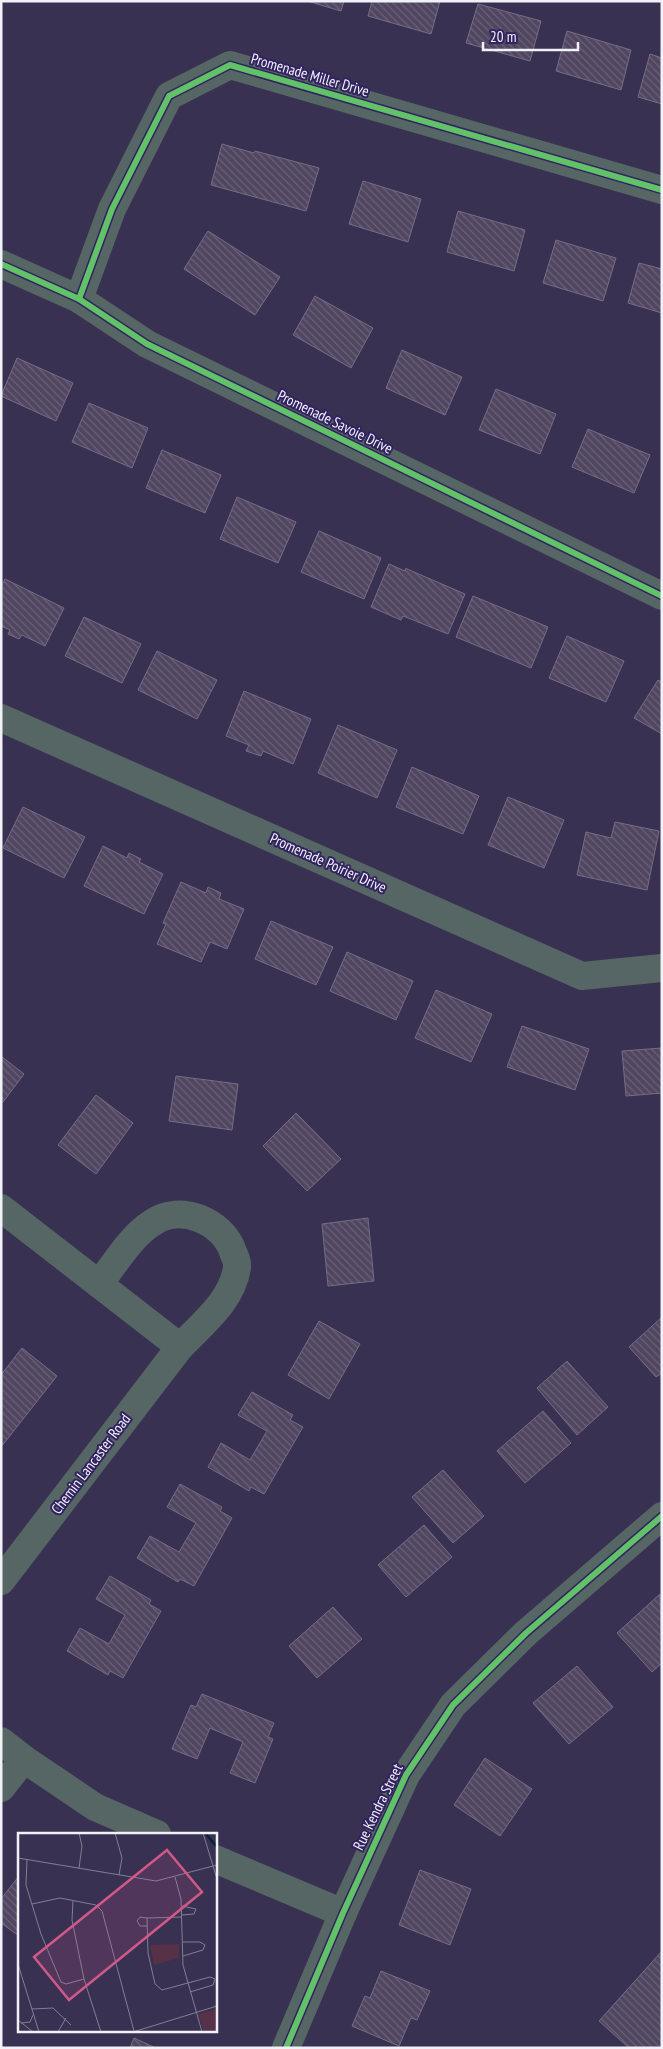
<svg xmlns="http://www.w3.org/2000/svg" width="663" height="2049" viewBox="0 0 663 2049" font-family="'PT Sans Narrow',sans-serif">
	<defs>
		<pattern id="building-back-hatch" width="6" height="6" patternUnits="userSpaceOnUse" patternTransform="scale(1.25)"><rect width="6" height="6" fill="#504660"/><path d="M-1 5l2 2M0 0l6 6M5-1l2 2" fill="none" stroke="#6a6178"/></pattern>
	</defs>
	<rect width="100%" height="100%" fill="#393152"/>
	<g fill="url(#building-back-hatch)" stroke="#776c88">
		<path d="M307,1H344L341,11Z"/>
		<path d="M372,1H440L431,34L368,16Z"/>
		<path d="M478,4L541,21L530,61L466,43Z"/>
		<path d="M567,31L631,50L621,90L556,71Z"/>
		<path d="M650,54L662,58V104L638,97Z"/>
		<path d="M222,144L254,153L255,151L319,168L306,211L211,185Z"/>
		<path d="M363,181L421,199L408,242L349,224Z"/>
		<path d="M458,211L525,230L514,271L447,252Z"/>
		<path d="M208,231L280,277L255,315L184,269Z"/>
		<path d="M556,240L616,258L603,301L543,283Z"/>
		<path d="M639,263L662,269V313L628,303Z"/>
		<path d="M315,296L373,328L351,368L293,335Z"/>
		<path d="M402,350L462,377L445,415L386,388Z"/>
		<path d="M17,358L73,383L56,421L1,396Z"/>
		<path d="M496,389L556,414L540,454L479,430Z"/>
		<path d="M89,403L148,428L132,468L72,442Z"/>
		<path d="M588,429L650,455L634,493L572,467Z"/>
		<path d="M162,450L221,475L205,513L146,488Z"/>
		<path d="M237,497L296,522L278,563L220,539Z"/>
		<path d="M319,531L381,558L364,599L301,572Z"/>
		<path d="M389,564L405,571L406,568L407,569L465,594L448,634L403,616L401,620L371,607Z"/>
		<path d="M5,579L64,608L45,646L22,635L19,639L8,634L10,630L1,626V587Z"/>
		<path d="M473,596L548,627L531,668L456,637Z"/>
		<path d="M84,617L141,644L122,683L65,656Z"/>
		<path d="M567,636L624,661L606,702L549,678Z"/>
		<path d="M157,651L217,680L197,719L138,690Z"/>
		<path d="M658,680L662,682V734L634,718Z"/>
		<path d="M244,691L311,719L293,764L263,751L261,756L246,751L249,745L226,736Z"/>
		<path d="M338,725L397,750L377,798L318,773Z"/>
		<path d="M412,767L479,796L463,834L396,807Z"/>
		<path d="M508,797L564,820L544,868L488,845Z"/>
		<path d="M23,807L85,837L64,878L3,848Z"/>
		<path d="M615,822L659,831L647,890L577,875L586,832L611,838Z"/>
		<path d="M103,846L127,858L129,853L141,859L139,862L163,874L144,914L84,886Z"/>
		<path d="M181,882L206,893L208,887L221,893L219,899L244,909L227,949L210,942L201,962L157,944L166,924L163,923Z"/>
		<path d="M271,921L333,947L316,985L255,959Z"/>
		<path d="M347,952L413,981L396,1020L330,991Z"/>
		<path d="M436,990L492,1014L471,1062L415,1038Z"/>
		<path d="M522,1026L589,1049L575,1090L507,1067Z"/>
		<path d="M662,1048V1093L626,1096L622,1051Z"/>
		<path d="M1,1056L24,1074L3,1102L1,1101Z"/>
		<path d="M176,1076L238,1084L232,1130L169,1121Z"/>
		<path d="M96,1095L133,1123L96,1174L58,1145Z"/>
		<path d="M296,1113L341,1159L307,1191L263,1146Z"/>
		<path d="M368,1218L374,1281L328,1286L322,1224Z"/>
		<path d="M662,1317V1373L656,1377L629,1347Z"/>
		<path d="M319,1321L360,1344L329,1399L288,1375Z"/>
		<path d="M22,1348L57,1376L1,1447V1375Z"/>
		<path d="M567,1361L608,1407L577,1435L537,1388Z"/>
		<path d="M252,1392L293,1415L290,1420L303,1427L264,1494L251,1487L249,1491L208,1467L221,1443L250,1460L267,1431L238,1415Z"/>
		<path d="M543,1411L571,1443L525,1483L497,1451Z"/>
		<path d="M443,1470L484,1516L453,1543L412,1497Z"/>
		<path d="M180,1484L222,1507L220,1511L232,1518L194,1586L180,1579L178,1582L137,1558L150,1536L179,1552L196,1523L167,1507Z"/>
		<path d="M424,1525L452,1557L406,1597L378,1565Z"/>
		<path d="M110,1576L151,1600L149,1604L161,1611L123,1678L110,1671L108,1675L67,1651L80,1628L109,1644L125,1615L96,1599Z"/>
		<path d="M660,1594L662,1663L652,1672L617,1633Z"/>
		<path d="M333,1607L362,1639L317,1678L289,1646Z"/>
		<path d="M577,1666L613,1707L569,1744L533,1703Z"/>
		<path d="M202,1694L274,1723L268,1737L273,1739L255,1783L230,1773L243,1742L210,1728L197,1759L172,1749L191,1705L196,1707Z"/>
		<path d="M485,1758L532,1789L500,1836L454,1805Z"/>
		<path d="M420,1870L471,1889L450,1945L399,1925Z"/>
		<path d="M19,1876V1936L1,1923V1899Z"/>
		<path d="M662,1951V2048H629L599,2021Z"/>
		<path d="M381,1971L430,1991L417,2020L411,2018L399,2046L352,2026L365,1996L370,1998Z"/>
		<path d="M134,2038L156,2048H130Z"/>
	</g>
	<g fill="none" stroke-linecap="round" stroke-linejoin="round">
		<g stroke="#566665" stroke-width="28">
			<path d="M1,264L79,299L147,344L662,596"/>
			<path d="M79,299L112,209L169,96L230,65L662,190"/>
			<path d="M1,718L582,976L662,968"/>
			<path d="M1,1208L180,1347L1,1581"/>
			<path d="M99,1284C115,1264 130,1237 152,1223C180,1203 223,1221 233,1252C235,1257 238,1262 237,1267C233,1300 202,1324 180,1347"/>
			<path d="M1,1741L24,1759L95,1807L157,1834"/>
			<path d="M1,1788L24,1759"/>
			<path d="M215,1859L343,1913"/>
			<path d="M286,2048L343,1913L406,1775L453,1705L526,1633L662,1516"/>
		</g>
		<g stroke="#322360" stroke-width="9">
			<g id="cycleway">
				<path d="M1,264L79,299L147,344L662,596"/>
				<path d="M79,299L112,209L169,96L230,65L662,190"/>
				<path d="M286,2048L343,1913L406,1775L453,1705L526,1633L662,1516"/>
			</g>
		</g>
		<use href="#cycleway" stroke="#61c268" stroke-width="6"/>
	</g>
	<g text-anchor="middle" stroke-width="4" stroke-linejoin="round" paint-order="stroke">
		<g font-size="15" fill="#f1f1f8" stroke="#322360">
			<text transform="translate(310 75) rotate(16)" y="5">Promenade Miller Drive</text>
			<text transform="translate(335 422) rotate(26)" y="5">Promenade Savoie Drive</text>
			<text transform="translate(328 863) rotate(24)" y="5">Promenade Poirier Drive</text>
			<text transform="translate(91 1464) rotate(-53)" y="5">Chemin Lancaster Road</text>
			<text transform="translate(378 1807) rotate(-64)" y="5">Rue Kendra Street</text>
		</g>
	</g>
	<g transform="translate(18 1833)">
		<rect width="199" height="199" fill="#393152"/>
		<path d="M161,111V125L136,132L132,112ZM199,176V199H186L180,181Z" fill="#563148"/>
		<path fill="none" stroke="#0a212f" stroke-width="2.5" d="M187,0L199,14"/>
		<path fill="none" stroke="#837e94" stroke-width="1" d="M61,0L64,13L61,35M97,0L104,25L101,42M185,0L199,46M0,25L138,48L199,32M9,26L8,52L23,101L43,149L48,151L66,146M157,44L163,66L165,132L184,199M55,68L54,87L66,146L83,199M14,71L42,65L78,72L84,78L116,198M164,73L178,76L176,81L164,82M164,84L129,85L130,120L137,151L144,157L192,144L197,146L195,152L172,159M129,85L122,84L119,88L122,93H129M165,109H182L187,112L185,117L165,123M0,131L21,199M14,176L35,175L53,192M0,187L15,199M3,190L12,189L15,182M40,199L48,185M115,199L199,173"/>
		<path fill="#d0598a" fill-opacity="0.15" stroke="#d0598a" stroke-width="2.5" d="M149,17L184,59L51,167L16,124Z"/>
		<rect width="199" height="199" fill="none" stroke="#f1f1f8" stroke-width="2.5"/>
	</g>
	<rect width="663" height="2049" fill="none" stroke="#f1f1f8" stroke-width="5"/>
	<path d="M483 42v8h95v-8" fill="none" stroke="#f1f1f8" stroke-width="2.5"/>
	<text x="490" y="42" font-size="15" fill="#f1f1f8" stroke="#322360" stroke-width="4" paint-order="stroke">20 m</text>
</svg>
